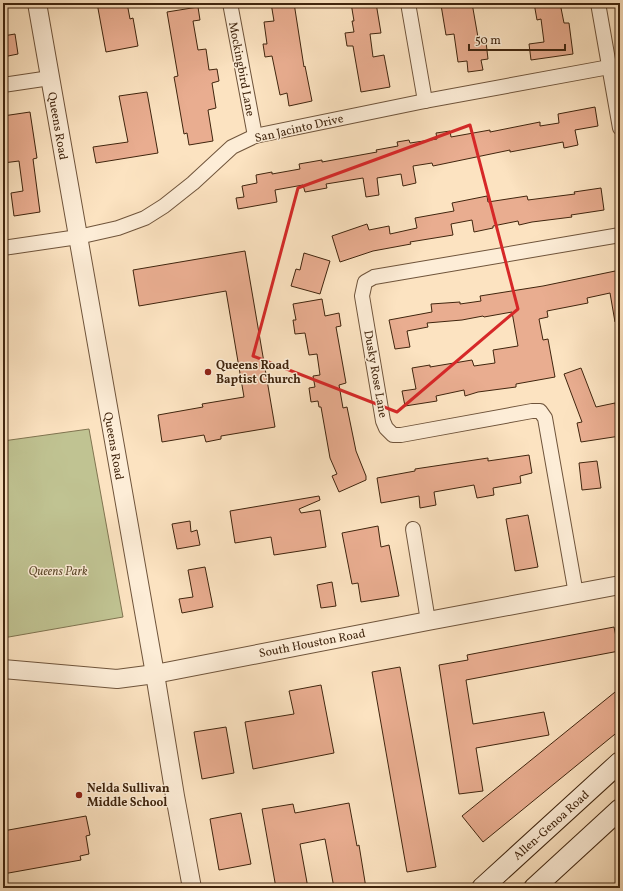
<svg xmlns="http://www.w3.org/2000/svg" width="623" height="891" viewBox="0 0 623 891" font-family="Vollkorn,serif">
	<rect width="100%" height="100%" fill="#fce3c1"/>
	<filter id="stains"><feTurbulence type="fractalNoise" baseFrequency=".005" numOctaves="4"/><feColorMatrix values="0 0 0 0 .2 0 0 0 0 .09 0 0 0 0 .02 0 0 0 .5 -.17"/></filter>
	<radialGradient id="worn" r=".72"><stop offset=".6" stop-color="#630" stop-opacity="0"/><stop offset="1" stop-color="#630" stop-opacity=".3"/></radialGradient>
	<path fill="#c0c392" stroke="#807450" d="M89,429L123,617L3,638V441Z"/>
	<g fill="#e9ad90" stroke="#40250e">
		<path d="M97,3H127L130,19L133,18L138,46L106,52Z"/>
		<path d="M271,3H294L304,67L305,66L312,101L289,106L287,93L280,95L272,56L265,57L263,44H267L264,22L274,21Z"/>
		<path d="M351,3H376L381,33L370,34L373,57L384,55L390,87L361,92L353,46H347L345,33L354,32L352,21H354Z"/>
		<path d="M450,3H472L479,43L486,42L488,59L481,60L483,70L468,72L467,61L458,62L454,34L446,35L441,5Z"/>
		<path d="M534,3H560L564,23H569L573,54L531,60L529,44L544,42L541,19L537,20Z"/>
		<path d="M198,7L200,20L193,21L198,50L206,49L209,70L217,69L219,81L212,83L216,108L208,110L213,141L189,145L187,133L184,134L176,88L174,77L178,76L167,12Z"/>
		<path d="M15,34L18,54L3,57V36Z"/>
		<path d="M147,92L158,153L96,163L93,147L128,142L119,96Z"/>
		<path d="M595,107L598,126L575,130L578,145L564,148L563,142L510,152V150L433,166L432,163L413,166L416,183L403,186L401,174L377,178L379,195L366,197L363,178L326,184L327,188L305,192L303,185L275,190L277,202L238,209L236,198L244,197L242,186L257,183L256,175L272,172V174L300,169L299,164L322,160V162L377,152L376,150L398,146L397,142L409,140L410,143L437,139L436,133L450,131L451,137L490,130V132L540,122V126L559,123L558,114Z"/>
		<path d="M30,112L37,158L33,159L40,212L14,216L11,193L23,191L19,161L3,163V116Z"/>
		<path d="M601,188L604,210L571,215L572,217L532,222L519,225L518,221L493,226V228L474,232L472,220L451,224L453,235L410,242L411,244L373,251L340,262L332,236L367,224L369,230L389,226L390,234L417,228L415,218L454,211L452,203L487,196L488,202L527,196L528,200L575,194L574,192Z"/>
		<path d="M245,251L275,427L221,436V439L206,442L204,435L162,442L158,415L203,407L202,404L244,397L226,291L139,306L133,270Z"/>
		<path d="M304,253L330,261L320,294L291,286L296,269L300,270Z"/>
		<path d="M620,270V321L615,322L610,293L587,298L588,303L547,311L548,317L539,319L543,340L548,339L555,377L516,384V387L478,392L465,396L464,390L436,396L437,401L405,406L402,391L416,389L412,368L430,365V367L472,360L474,366L495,363L493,350L518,346L512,312L484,317L483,316L462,320L427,323L428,327L407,331L410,347L395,349L389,320L432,312L431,304L460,302V304L481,301L480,296L543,286Z"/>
		<path d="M322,299L325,316L339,313L341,326L336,327L346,383L339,385L343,408L347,407L356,451L366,476V480L339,492L332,476L337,474L330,458L321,407H319L318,401L311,402L309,388L315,387L313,376L320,375L317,354L309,355L305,333L295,334L293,320H296L293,304Z"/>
		<path d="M581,368L596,407L615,403L620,436L581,442L577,423L582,422L564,374Z"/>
		<path d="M529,455L532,473L520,476L521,483L493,488L494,495L477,498L474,485L434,492L436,505L420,508L419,496L381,503L377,478L415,471V469L488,458V461Z"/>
		<path d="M597,461L601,488L582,490L579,463Z"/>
		<path d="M319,496L320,500L299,509L301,513L320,510L326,547L274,555L271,537L235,543L230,511Z"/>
		<path d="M528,515L538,567L515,571L506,519Z"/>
		<path d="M190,521L191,532L197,530L200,545L177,549L172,524Z"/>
		<path d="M378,526L381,547L389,545L399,596L361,602L358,583L352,584L342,533Z"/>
		<path d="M205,567L213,607L182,613L179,599L193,597L188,570Z"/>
		<path d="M332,582L336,606L321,608L317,585Z"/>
		<path d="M614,627L619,651L466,680L473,724L544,712L549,735L476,748L483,791L459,794L439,665L468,660L467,655Z"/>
		<path d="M400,667L436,867L407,872L372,672Z"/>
		<path d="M321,685L334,753L253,769L245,722L294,714L289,691Z"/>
		<path d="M620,688V730L483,842L462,816Z"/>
		<path d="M226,727L234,773L202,779L194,732Z"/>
		<path d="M349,803L357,846L359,845L366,888H334L325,839L300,844L308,888H276L262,809L293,804L295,813Z"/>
		<path d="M241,813L251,864L219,870L210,819Z"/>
		<path d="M86,816L90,835L86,836L89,854L80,856L81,860L3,874V831Z"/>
	</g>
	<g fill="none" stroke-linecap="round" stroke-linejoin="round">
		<g stroke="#6f543b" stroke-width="16">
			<g id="minor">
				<path d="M230,3L255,136"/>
				<path d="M408,3L425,101"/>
				<path d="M598,3L620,128"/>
				<path d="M3,85L50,78"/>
				<path d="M3,248L78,237L118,228L145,218L164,206L193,183L232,147L255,136L425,101L620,65"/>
				<path d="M413,529L428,621"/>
				<path d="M576,594L545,418L540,411H532L401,435H393L386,428L383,421L362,296L365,282L374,277L620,235"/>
			</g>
		</g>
		<g stroke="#6f543b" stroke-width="20">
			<g id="tertiary">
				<path d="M37,3L155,674L175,796L192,888"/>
				<path d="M3,669L117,679L155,674L428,621L620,585"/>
			</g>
		</g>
		<g stroke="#40250e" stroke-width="22">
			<g id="secondary">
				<path d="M482,888L620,762"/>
				<path d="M534,888L620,809"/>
			</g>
		</g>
		<use href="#minor" stroke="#fdedd7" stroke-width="14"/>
		<use href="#tertiary" stroke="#fdedd7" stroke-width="18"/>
		<use href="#secondary" stroke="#fdedd7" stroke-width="20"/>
	</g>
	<path fill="none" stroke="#d62828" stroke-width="3" stroke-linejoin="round" d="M470,125L518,309L397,412L253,356L298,188Z"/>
	<g fill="#8f2418" stroke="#fdedd7" stroke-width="1.5">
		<circle cx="208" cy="372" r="4"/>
		<circle cx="79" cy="795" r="4"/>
	</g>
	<g text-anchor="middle" stroke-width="3" stroke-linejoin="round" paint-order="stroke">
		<g font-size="12" fill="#40250e" stroke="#fdedd7">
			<text transform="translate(242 69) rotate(79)" y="4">Mockingbird Lane</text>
			<text transform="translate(58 126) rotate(80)" y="4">Queens Road</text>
			<text transform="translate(299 128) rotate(-13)" y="4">San Jacinto Drive</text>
			<text transform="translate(376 374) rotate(80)" y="4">Dusky Rose Lane</text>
			<text transform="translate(114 446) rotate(80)" y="4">Queens Road</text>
			<text transform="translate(312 643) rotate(-11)" y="4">South Houston Road</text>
			<text transform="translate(551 825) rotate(-42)" y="4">Allen-Genoa Road</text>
		</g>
		<g font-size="12" font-weight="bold" fill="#40250e" stroke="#fdedd7" text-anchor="start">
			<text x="216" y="369">Queens Road<tspan x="216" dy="14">Baptist Church</tspan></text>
			<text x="87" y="792">Nelda Sullivan<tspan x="87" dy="14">Middle School</tspan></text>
		</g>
		<g font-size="12" font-style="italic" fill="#604c2f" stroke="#fdedd7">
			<text x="58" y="575">Queens Park</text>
		</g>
	</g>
	<rect width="623" height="891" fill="none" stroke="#fce3c1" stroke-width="16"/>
	<rect x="4" y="4" width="615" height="883" fill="none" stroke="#40250e" stroke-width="2"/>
	<rect x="8" y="8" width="607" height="875" fill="none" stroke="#40250e"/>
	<path d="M469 44v6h96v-6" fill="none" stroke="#40250e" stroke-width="2"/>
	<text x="475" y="44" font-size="12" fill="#40250e" stroke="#fdedd7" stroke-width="3" paint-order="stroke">50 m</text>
	<rect width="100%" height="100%" filter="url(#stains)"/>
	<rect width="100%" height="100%" fill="url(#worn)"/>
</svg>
